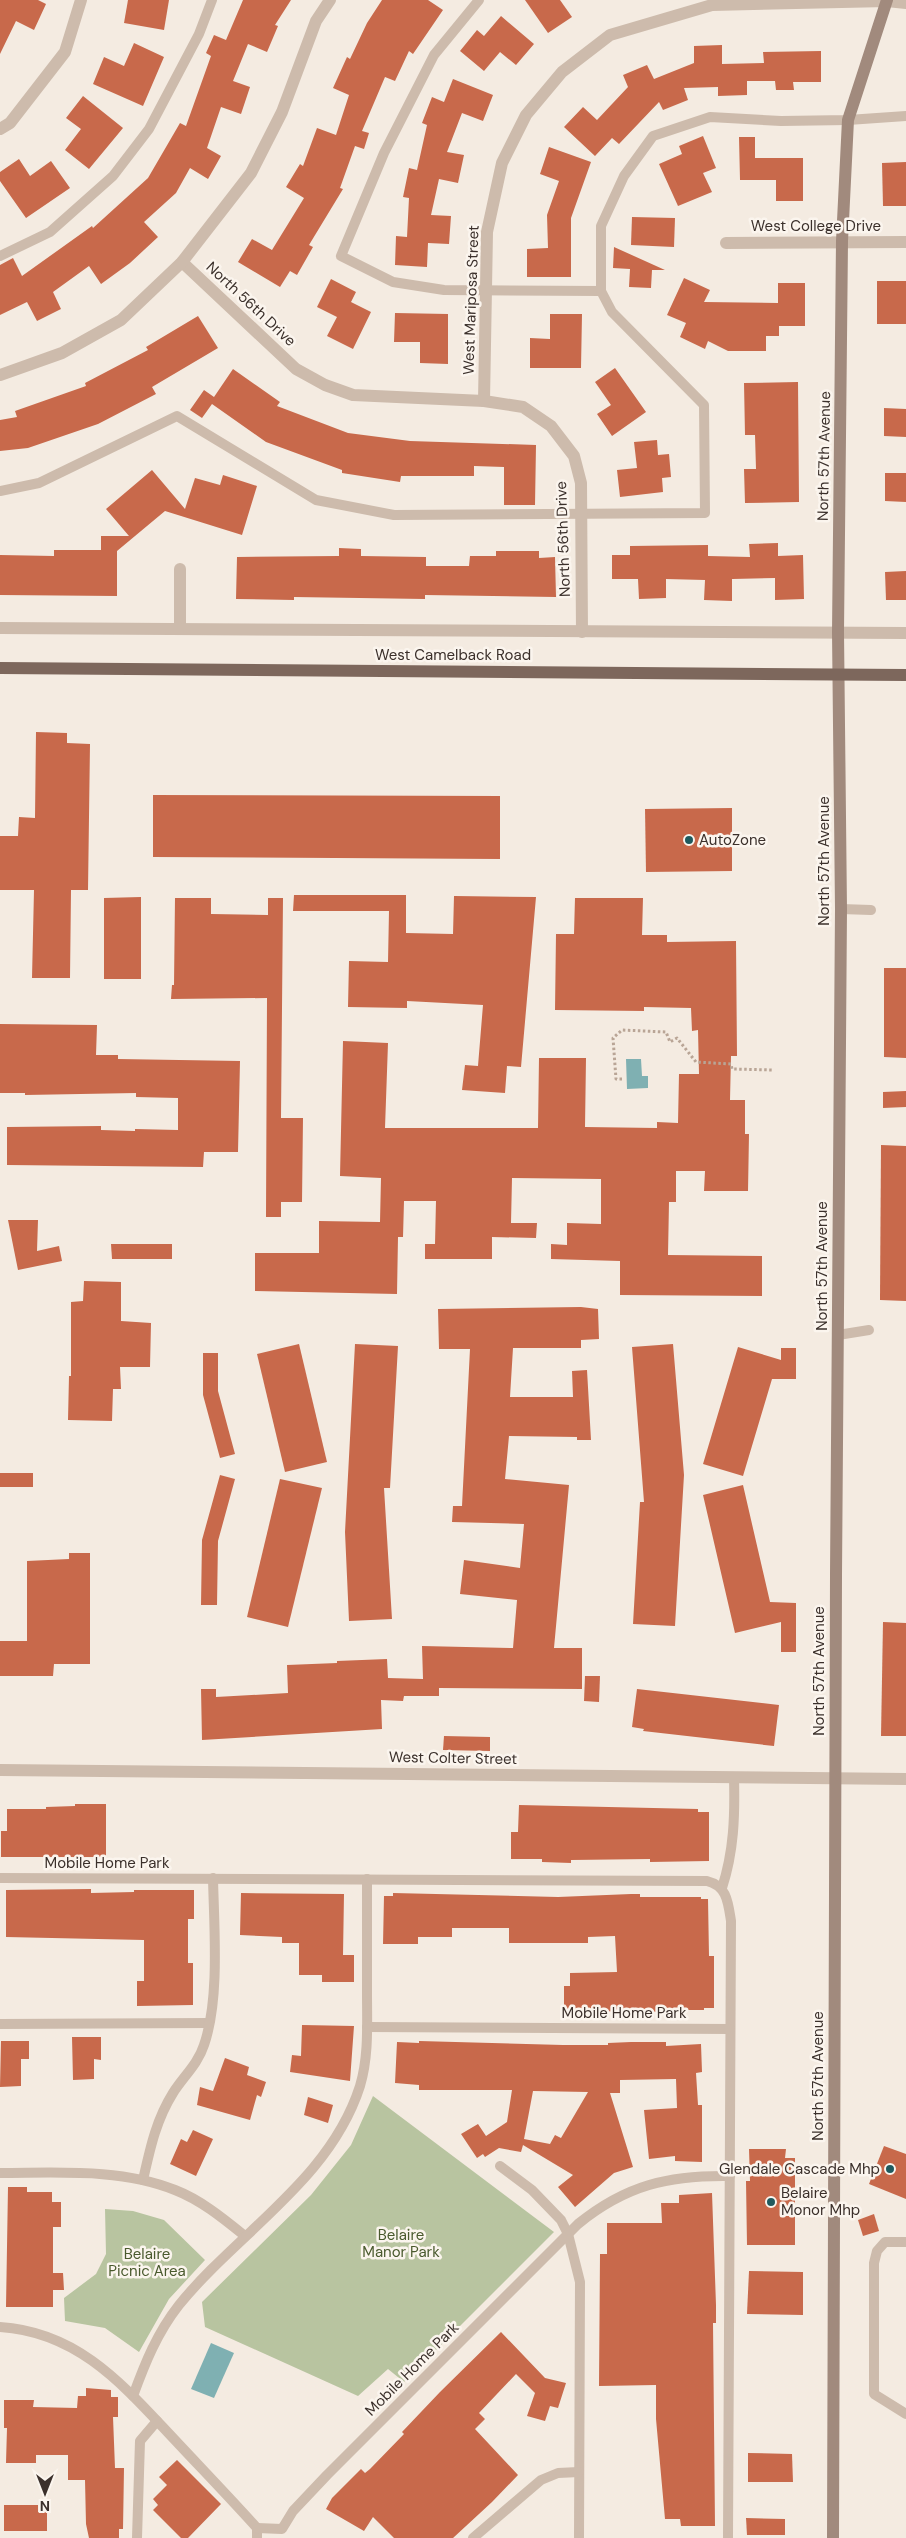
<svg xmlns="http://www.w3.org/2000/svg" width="906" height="2538" viewBox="0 0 906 2538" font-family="'DM Sans',sans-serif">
	<rect width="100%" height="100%" fill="#f4ebe1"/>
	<g fill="#b8c4a0">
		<path d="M373,2096L554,2232L404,2382L388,2369L358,2396L205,2327L202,2302L311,2195L351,2145Z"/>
		<path d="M105,2209L133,2211L164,2220L205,2260L169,2299L139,2352L105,2328L65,2321L64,2298L96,2274L106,2254Z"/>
	</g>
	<g fill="#7fb0b2">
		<path d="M626,1059H641L642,1076H648V1088L627,1089Z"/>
		<path d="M211,2343L234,2353L214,2398L191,2389Z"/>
	</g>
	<g fill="#c8694b" fill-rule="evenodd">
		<path d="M0,0H38L46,4L34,30L16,21L0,54Z"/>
		<path d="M128,0H169L164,30L124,23Z"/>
		<path d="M243,0H291L275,25L278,26L267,52L248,44L233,81L250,87L241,114L221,107L207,148L221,156L208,179L190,168L176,193L144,222L158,237L130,263L101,284L89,266L53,292L61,309L37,321L27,302L0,315V265L13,258L22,276L92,226L93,228L148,178L180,123L186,126L211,56L206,53L214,35L226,40Z"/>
		<path d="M382,0H428L443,10L413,54L409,51L395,81L385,77L362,131L369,133L364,149L355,146L340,188L343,189L309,245L313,247L297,275L290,271L280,287L238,262L252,239L272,250L304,198L286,187L300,164L303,166L317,128L336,135L349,95L333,88L347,57L350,59L367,23Z"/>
		<path d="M525,0H560L572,17L548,33Z"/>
		<path d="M501,16L534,44L516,65L500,52L484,71L460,51L477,30L484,36Z"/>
		<path d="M134,43L164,57L143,106L93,84L104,57L124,66Z"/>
		<path d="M722,45V64L764,63L763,52L821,51V82H793L794,90H776L775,81H747V95L718,96V87L684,88L688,100L663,110L659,102L619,144L612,138L595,156L564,127L583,107L597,120L628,87L623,75L647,65L654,79L694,63V46Z"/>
		<path d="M453,79L493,95L483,121L462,113L447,152L464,155L458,183L439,179L431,215L451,216L449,244L428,243L427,267L395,265L396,236L407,237L409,198L403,197L409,168L417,170L427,125L422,123L432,97L444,102Z"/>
		<path d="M83,96L123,128L89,169L65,150L81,129L66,118Z"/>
		<path d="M703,136L716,168L703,173L712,192L678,206L659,164L682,154L679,146Z"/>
		<path d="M739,137H755V158H803V201H776V180H740Z"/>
		<path d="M549,147L591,162L571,218V277H527V249L548,248L547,215L559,181L540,174Z"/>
		<path d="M19,159L30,176L51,161L70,188L26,218L0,181V172Z"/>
		<path d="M906,162V206H883L882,163Z"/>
		<path d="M632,217L675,218L674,247L631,245Z"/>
		<path d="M614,247L665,270H652L651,288L629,287L630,269L613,268Z"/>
		<path d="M684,278L710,290L704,302L778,303V283H805V326H779V336H766V351H728L708,341L705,349L680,337L686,323L667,315Z"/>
		<path d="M331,279L356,292L351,302L371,312L353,349L327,336L337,317L317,307Z"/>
		<rect x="877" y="281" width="29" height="43"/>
		<path d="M395,313L448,314V364L420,363V342H394Z"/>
		<path d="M550,314H582L581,368H530V338L550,339Z"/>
		<path d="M198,316L218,348L152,387L156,394L98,424L28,448L0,451V420L17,417L15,411L86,386L85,383L148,350L146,347Z"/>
		<path d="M615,368L646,412L612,436L597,414L611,405L595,382Z"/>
		<path d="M233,369L280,402L277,406L348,433L410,441L536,445L535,505H504V467L474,466V476H401L400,482L342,473V470L266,442L212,404L202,418L190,410L204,390L214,397Z"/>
		<path d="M798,382L799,502L745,503L744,469H756L755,435H745L744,383Z"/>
		<path d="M884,408L906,409V437L884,436Z"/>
		<path d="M657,440L658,455L669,454L671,477L662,478L663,492L620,497L617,470L637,468L634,442Z"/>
		<path d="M152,470L185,509L195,478L220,485L223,475L257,486L242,535L165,511L117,551V596L0,595V555L54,556V550H101V536H129L106,509Z"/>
		<path d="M885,473H906V502L885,501Z"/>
		<path d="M778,543V556L803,555L804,599L775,600V578L732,579V601L704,600L705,580L666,579V598L639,599L638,579H612V555H630V546L708,545V556L750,557L749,544Z"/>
		<path d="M339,548L361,549V556L426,557V566H469L470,556H496V551H539V558L555,557L556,597L425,595V599L294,597V600L236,599L237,557L339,556Z"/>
		<path d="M906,571V600H886L885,572Z"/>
		<path d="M36,732L67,733V743L90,744L88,890H71L70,978H32L34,890H0V836H18L19,817L35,818Z"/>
		<path d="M153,795L500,796V859L153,857Z"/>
		<path d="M732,808V871L646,872L645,809Z"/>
		<path d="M294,895H406V933L453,934L454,896L536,897L521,1067L507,1066L505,1093L462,1090L465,1065L478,1066L483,1005L407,1001V1008L348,1007L349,961L388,962L389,911H293Z"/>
		<path d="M141,897V979H104V898Z"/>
		<path d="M175,898H211V914L268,915V898H283L281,1118H303L302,1202H281V1217H266L267,998L171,999L172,985H174Z"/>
		<path d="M575,898H643L642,935H667V942L736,941L737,1056H731L730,1100H745V1134H749L748,1191H704L705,1171H676V1202H669L668,1255L762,1256V1296L620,1295V1261L551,1259V1244L567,1245V1223L601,1224V1179L512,1178L511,1223H537L536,1238L492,1237V1259H425V1244H435L436,1201H404L403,1237H398L397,1294L255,1291V1253H319V1221L380,1222L381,1178L340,1176L343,1041L388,1043L385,1128H538L539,1058H586L585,1127L657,1128V1122L678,1123L679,1074H699L698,1030L692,1031L691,1008L644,1007V1011L555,1010L556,934H574Z"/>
		<path d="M884,968H906V1058L884,1057Z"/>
		<path d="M0,1024L97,1025L96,1055H118V1059L240,1061L238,1152H204L203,1167L7,1165V1127L101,1126V1130L135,1131V1129L178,1130V1098L136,1097V1093L25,1095V1093H0Z"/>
		<path d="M906,1091V1107L883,1108V1092Z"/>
		<path d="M881,1145L906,1146V1301L880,1300Z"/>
		<path d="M8,1220H38L37,1251L59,1246L62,1261L18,1270Z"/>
		<path d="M111,1244H172V1259H112Z"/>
		<path d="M84,1281L121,1282V1321L151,1323L150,1367H120L121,1389H113L112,1421L68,1420L69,1376H71V1302L83,1301Z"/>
		<path d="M581,1307L598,1309L599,1339L581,1340V1348H513L510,1397H573L572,1371L587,1370L591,1440H577V1437L509,1436L505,1479L569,1485L554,1648H582V1689L439,1688V1696H404L403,1701L381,1700L382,1729L202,1740L201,1689H216V1697L288,1693L287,1665L337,1663V1661L387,1659L388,1678L423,1679L422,1646L513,1648L517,1600L460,1594L464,1560L520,1568L524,1524L452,1522L453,1506H462L470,1349H439L438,1309Z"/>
		<path d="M299,1344L327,1462L285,1472L257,1354Z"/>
		<path d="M355,1344L398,1346L390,1488H384L392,1619L349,1621L345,1532Z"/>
		<path d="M673,1344L684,1475L675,1626L633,1624L640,1502H644L632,1347Z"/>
		<path d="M738,1347L781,1360V1348H796V1379H772L743,1476L703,1464Z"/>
		<path d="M203,1353H218V1391L235,1454L220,1458L203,1395Z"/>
		<rect x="0" y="1473" width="33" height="14"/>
		<path d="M220,1475L235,1479L218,1541L217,1605H201L202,1540Z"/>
		<path d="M280,1479L322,1488L288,1627L247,1617Z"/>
		<path d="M743,1485L770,1602L796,1603V1652H781V1622L735,1633L703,1495Z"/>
		<path d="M69,1553H90V1664H54L53,1676H0V1641H27V1561L69,1559Z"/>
		<path d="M883,1622L906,1623V1736H881Z"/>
		<path d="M585,1676H600L599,1702L584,1701Z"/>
		<path d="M637,1689L779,1705L774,1746L643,1731L644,1729L632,1727Z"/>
		<path d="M444,1736L490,1737V1751L443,1750Z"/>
		<path d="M75,1804H106V1857H1V1831H7V1809H46V1807L75,1806Z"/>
		<path d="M519,1805L698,1809V1812H709V1861L650,1862V1859L571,1860V1863L542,1862V1859H511V1832H518Z"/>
		<path d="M91,1889V1893L134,1892V1890H194V1919H188V1963H193V2005L137,2006V1981H144V1940L6,1937V1890Z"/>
		<path d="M241,1893L344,1894L343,1955H354V1982H322V1975H299V1943H282V1937L240,1935Z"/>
		<path d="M393,1893L558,1897L631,1894H640V1897H701V1899H708L709,1956H714V2008H704V2010H675V2012L564,2011V1986H570V1973L617,1972L615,1936L588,1937V1943H509V1928H452V1937H418V1944H383L384,1896H393Z"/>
		<path d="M302,2025L354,2026L350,2081L290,2072L292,2055L301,2056Z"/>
		<path d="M72,2037H101V2060L94,2059V2079L73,2080Z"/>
		<path d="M1,2041H29V2059H21V2086L0,2087Z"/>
		<path d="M419,2041L563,2045H608V2043L631,2042H666V2046L701,2044L702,2072L696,2073L698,2105H702V2162L675,2161V2156L649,2159L644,2110L677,2108L676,2079L620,2080V2093H610L633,2167L614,2173L575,2207L558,2187L573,2175L523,2145L521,2152L499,2148L485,2157L483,2154L477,2158L461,2134L478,2124L486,2136L507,2122L512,2090H419V2085L395,2083L397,2042L419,2043ZM533,2091L588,2092L561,2138L555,2135L550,2144L524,2139Z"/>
		<path d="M225,2058L249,2067L247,2075L266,2082L261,2097L257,2095L250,2120L197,2105L200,2087L213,2091Z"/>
		<path d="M308,2097L333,2105L328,2123L304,2115Z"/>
		<path d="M193,2130L213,2139L196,2176L170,2164L181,2139L187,2142Z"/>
		<path d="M884,2146L906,2154V2199L869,2184Z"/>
		<path d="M749,2149H786L785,2158H795V2245H747L746,2181H750Z"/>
		<path d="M8,2187H27V2192H52V2202H61V2227H53V2273H63L64,2290H53V2307H6Z"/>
		<path d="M712,2193L716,2305V2323H713L715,2526H681L680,2519H665L656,2419V2385L599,2386L600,2254H607V2223H662L661,2203H679V2195Z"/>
		<path d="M874,2214L879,2231L863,2236L858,2220Z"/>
		<path d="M749,2271L803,2272V2315L747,2314Z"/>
		<path d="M501,2332L545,2378L566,2383L558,2408L550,2406L545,2421L527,2416L535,2393L516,2374L479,2413L485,2419L475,2429L518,2475L492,2502L453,2538H394L373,2517L364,2531L326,2509L332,2498L361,2469L365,2473L370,2469L404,2434L402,2432L440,2392Z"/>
		<path d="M86,2388L111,2390V2397H118V2417H113L115,2468H124L123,2529H119V2538H89L86,2524L85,2480H68V2455H36V2463H6L7,2428H4V2400H34L33,2407L77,2408L78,2396H86Z"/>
		<path d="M748,2453L792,2454L793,2482H748Z"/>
		<path d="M177,2460L221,2504L188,2538H181L153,2510L158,2505L153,2499L167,2485L159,2477Z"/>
		<path d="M4,2505H38V2512H47V2531H4Z"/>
		<path d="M746,2518L785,2519V2535H747Z"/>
	</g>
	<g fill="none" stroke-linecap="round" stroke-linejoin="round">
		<path stroke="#b9a596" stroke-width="3" stroke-dasharray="2.5 2.5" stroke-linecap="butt" d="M622,1079H616L613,1038L622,1030L666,1032L670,1042L677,1038L696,1062L731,1064L732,1069L773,1070"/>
		<g stroke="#cdbbac" stroke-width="10">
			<path d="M479,0L434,55L384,153L341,256L393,282L444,290L601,291"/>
			<path d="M0,256L50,232L113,176L149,129L199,34L212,0"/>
			<path d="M0,491L39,483L177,416L316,500L394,515L705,513L704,405L612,312L601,291V226L624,176L653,136L710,117L781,121L848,120L906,116"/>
			<path d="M841,909L871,910"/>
			<path d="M838,1335L869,1330"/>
			<path d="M0,1878L707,1881C727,1886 728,1902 731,1921L728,2538"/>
			<path d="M722,1888C734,1851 735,1816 734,1777"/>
			<path d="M0,2024L209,2023"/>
			<path d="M367,2027L730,2029"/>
			<path d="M500,2166L532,2190L561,2220L568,2234L580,2282L579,2538"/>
			<path d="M0,2173C57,2173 121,2168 175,2190C201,2200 224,2219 245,2236"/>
			<path d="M143,2180C150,2149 156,2120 173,2093C183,2077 198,2064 204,2045C220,1999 214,1927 213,1878"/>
			<path d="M906,2242H885L877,2251L874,2263V2394L906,2414"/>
			<path d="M0,2327C79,2332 124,2386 174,2439C202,2469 230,2498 257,2528V2538"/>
			<path d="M133,2396C145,2363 157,2333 179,2305C238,2232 330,2180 360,2086C369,2056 367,2024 367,1992C367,1955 367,1917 367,1879"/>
			<path d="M257,2528L282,2529L293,2511L327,2475L578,2224C626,2185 669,2175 730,2176"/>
			<path d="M137,2538L140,2441L157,2421"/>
			<path d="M473,2538L541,2480L558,2473L579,2472"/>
		</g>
		<g stroke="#cdbbac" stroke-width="12">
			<path d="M0,129L10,123L65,52L81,0"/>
			<path d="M726,243L906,242"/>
			<path d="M182,262L296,369L325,385L353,395L484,401L523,407L551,426L574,456L581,483L582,632"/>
			<path d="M0,375L62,353L121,320L182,262L251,173L282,112L316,21L330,0"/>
			<path d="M484,401L487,232L502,163L526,115L562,72L610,35L712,5L887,1L906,3"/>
			<path d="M180,569V629"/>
			<path d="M0,628L906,633"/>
			<path d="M0,1770L906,1779"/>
		</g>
		<path stroke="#a18a7d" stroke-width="12" d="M833,2538L836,1575L841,909L838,632L842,241L848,120L887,0"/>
		<path stroke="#7d675c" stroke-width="12" d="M0,668L906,675"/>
	</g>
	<g fill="#1f5a5e" stroke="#fbf5ee" stroke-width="2">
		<circle cx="689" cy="840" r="5"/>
		<circle cx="890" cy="2169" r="5"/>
		<circle cx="771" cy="2202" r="5"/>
	</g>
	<g text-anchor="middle" stroke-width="5" stroke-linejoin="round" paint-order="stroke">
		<g font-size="15" fill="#3b302b" stroke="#fbf5ee">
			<text x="816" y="231">West College Drive</text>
			<text transform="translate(471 300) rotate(-88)" y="5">West Mariposa Street</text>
			<text transform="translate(251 304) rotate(43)" y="5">North 56th Drive</text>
			<text transform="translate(824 456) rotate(-89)" y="5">North 57th Avenue</text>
			<text transform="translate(563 539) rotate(-92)" y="5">North 56th Drive</text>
			<text x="453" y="660">West Camelback Road</text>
			<text transform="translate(824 861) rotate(-90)" y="5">North 57th Avenue</text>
			<text transform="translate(822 1266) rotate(-90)" y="5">North 57th Avenue</text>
			<text transform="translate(819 1671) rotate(-90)" y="5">North 57th Avenue</text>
			<text transform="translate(453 1758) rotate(1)" y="5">West Colter Street</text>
			<text x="107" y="1868">Mobile Home Park</text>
			<text x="624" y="2018">Mobile Home Park</text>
			<text transform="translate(818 2076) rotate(-90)" y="5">North 57th Avenue</text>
			<text transform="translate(412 2369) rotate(-45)" y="5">Mobile Home Park</text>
		</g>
		<g font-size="15" fill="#3b302b" stroke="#fbf5ee" text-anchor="start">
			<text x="699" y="845">AutoZone</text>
			<text x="880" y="2174" text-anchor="end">Glendale Cascade Mhp</text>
			<text x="781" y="2198">Belaire<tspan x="781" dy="17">Monor Mhp</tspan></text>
		</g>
		<g font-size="15" fill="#4a5a2e" stroke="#fbf5ee">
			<text x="401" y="2240">Belaire<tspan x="401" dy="17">Manor Park</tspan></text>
			<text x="147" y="2259">Belaire<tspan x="147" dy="17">Picnic Area</tspan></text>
		</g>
	</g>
	<g transform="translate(45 2493) rotate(180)" stroke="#fbf5ee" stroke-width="4" paint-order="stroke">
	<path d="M0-4L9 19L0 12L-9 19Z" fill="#3b302b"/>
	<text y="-8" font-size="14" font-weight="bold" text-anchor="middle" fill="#3b302b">N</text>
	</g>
</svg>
